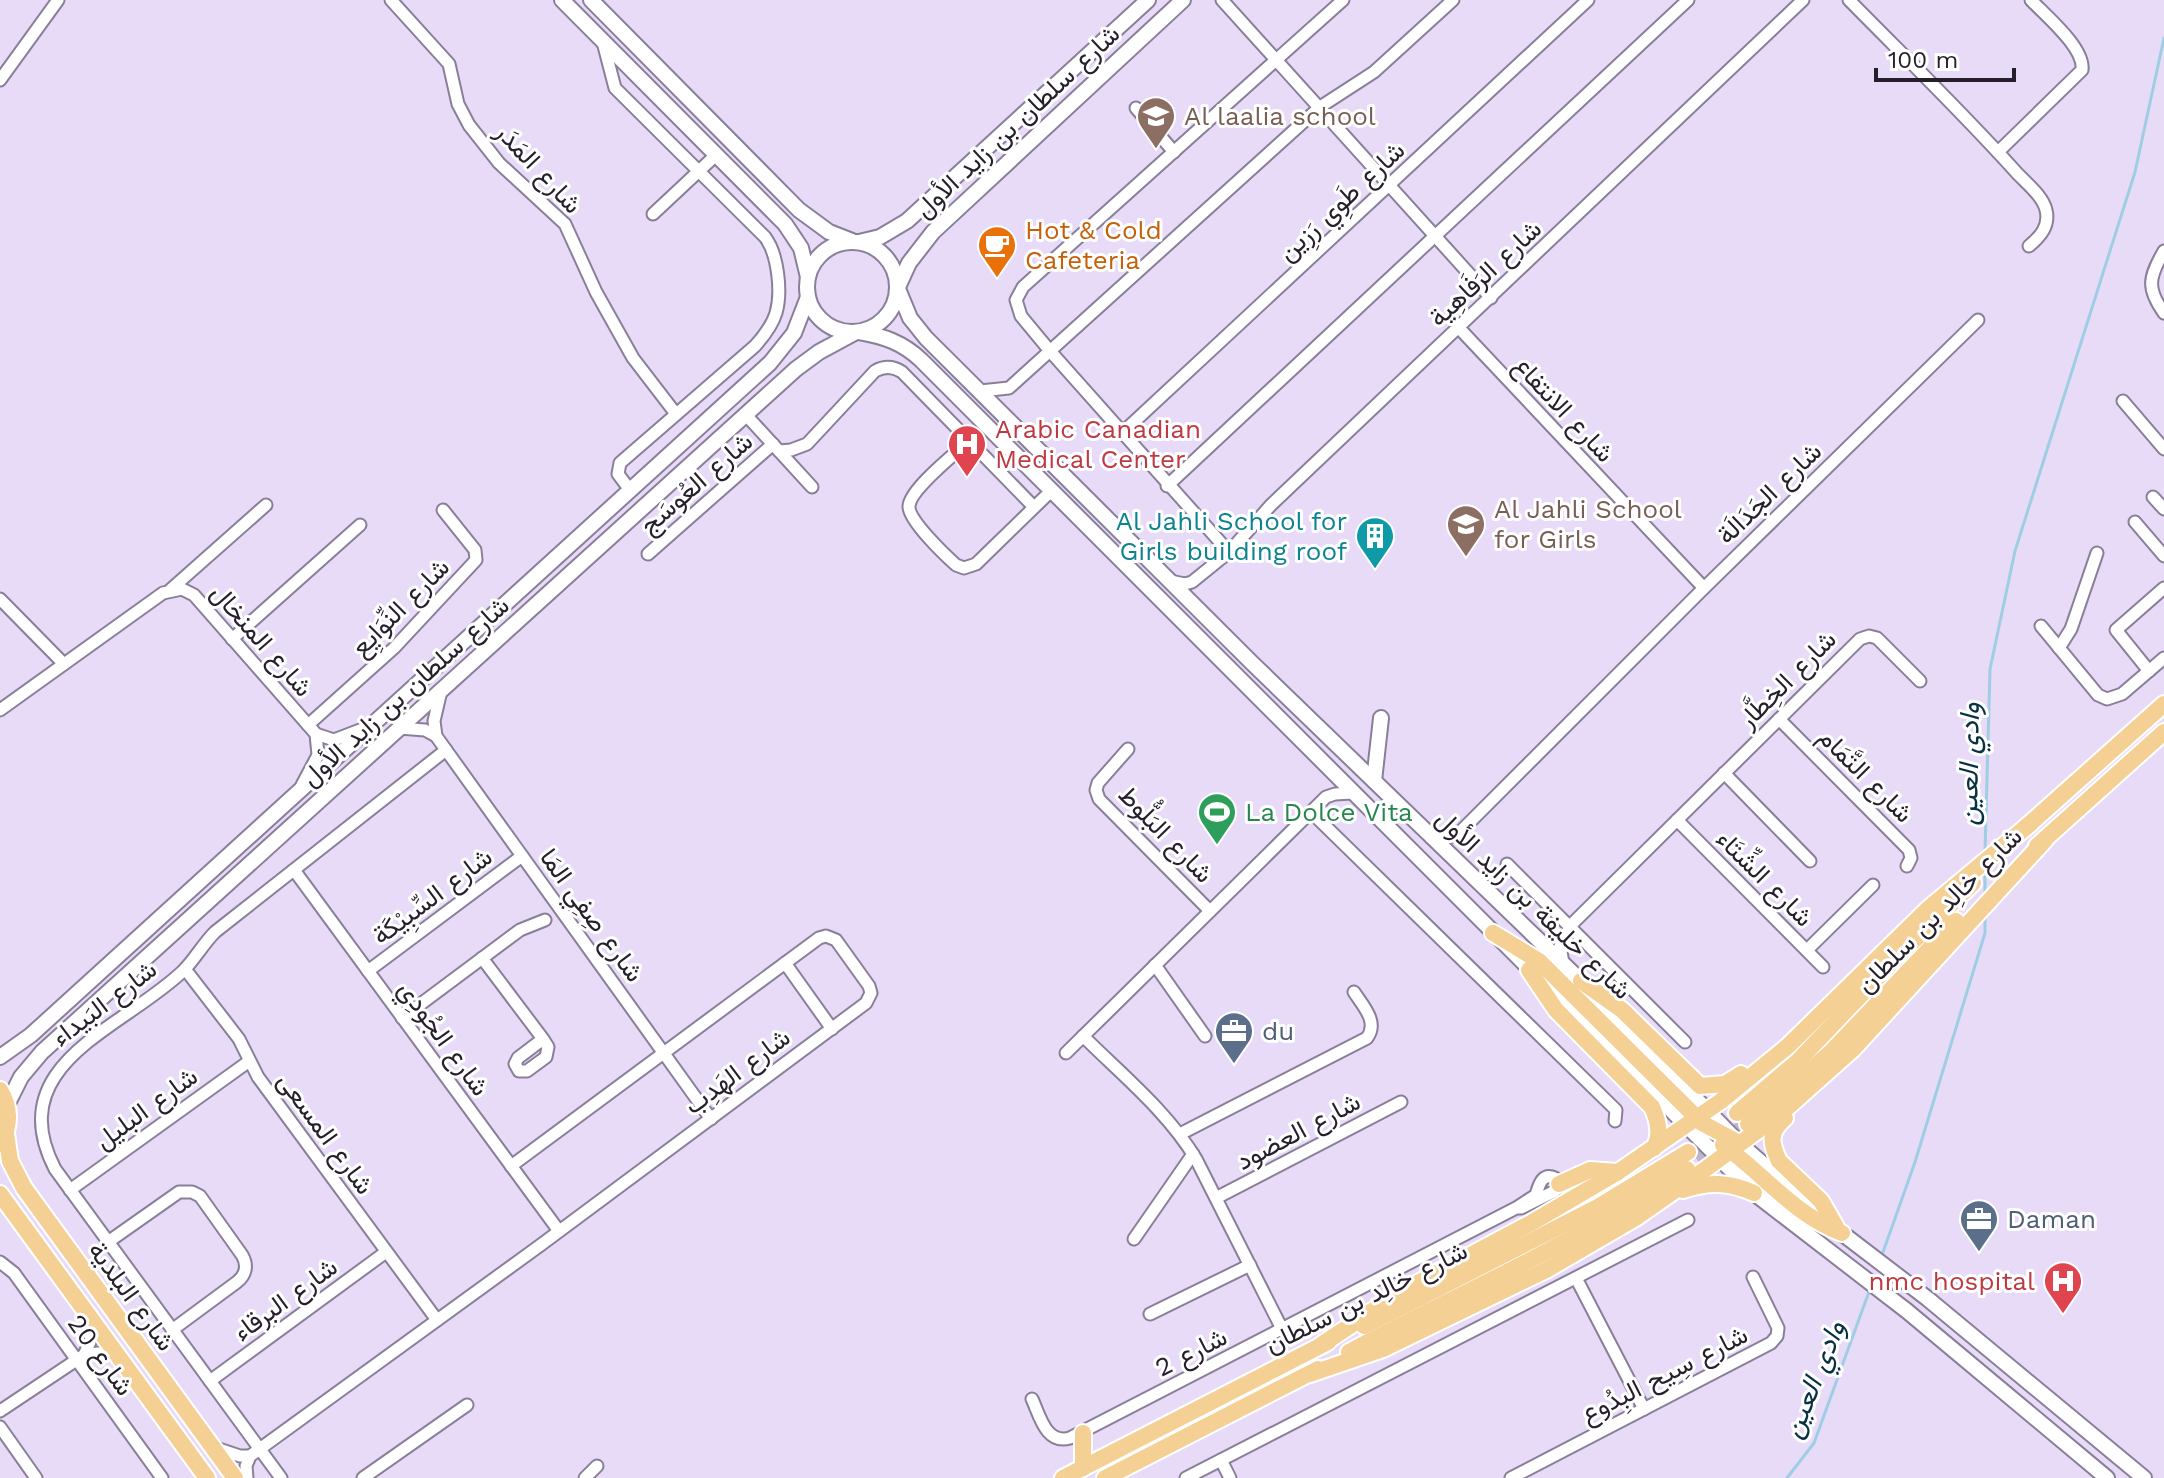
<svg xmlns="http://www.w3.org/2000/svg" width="2164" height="1478" viewBox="0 0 2164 1478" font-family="'Work Sans',Vazirmatn,sans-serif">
	<rect width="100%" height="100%" fill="#e7dbf8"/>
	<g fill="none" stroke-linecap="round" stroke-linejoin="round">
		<g stroke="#9fcee4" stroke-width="3">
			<path d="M1985,852L1990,669L2015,551L2135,172L2164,38"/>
			<path d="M1985,896V871"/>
			<path d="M1882,1255L1915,1162L1985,933V915"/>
			<path d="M1787,1478L1814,1443L1870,1289"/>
		</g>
		<path stroke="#c0b5cf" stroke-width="16" stroke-dasharray="16 8" stroke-linecap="butt" d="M1698,1161L1748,1124"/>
		<g stroke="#8a7f99" stroke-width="15">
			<g id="street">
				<path d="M391,0L449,64L458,104L469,125L499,163L565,224L596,292L633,358L676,414"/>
				<path d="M1222,0L1491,298"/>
				<path d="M1849,0C1905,57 1963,113 2016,172C2026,183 2043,196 2046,210C2050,226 2040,237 2029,246"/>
				<path d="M603,42L615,88L765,237C778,254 782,292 776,313C772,326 764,336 755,346L620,463L618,474L630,490"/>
				<path d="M0,80L58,0"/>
				<path d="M1136,108L1174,152"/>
				<path d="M1998,152L2082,70C2085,48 2046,16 2031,0"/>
				<path d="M653,214L716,155"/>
				<path d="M2164,251C2149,277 2146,288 2164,313"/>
				<path d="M1459,328L1704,588"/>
				<path d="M980,391L1009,388L1320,107L1374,72L1453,0"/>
				<path d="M2123,401L2164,449"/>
				<path d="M746,415L812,487"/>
				<path d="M1122,433L1588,0"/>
				<path d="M969,441C956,453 910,489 909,506C908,520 945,555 956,565L964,568L976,564L1050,492"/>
				<path d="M779,451L791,450L807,444L875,371C884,366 893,366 902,372L1034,507"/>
				<path d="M1167,486L1688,0"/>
				<path d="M2153,497L2164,509"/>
				<path d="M2135,522L2164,556"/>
				<path d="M1229,552L1050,351L1021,316L1016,300L1023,287L1343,0"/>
				<path d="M648,554L773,444"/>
				<path d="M1170,581L1185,584L1192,582L1229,552L1271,505L1803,0"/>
				<path d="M170,590L266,505"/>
				<path d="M0,599L64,664"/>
				<path d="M2041,626L2098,695L2107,699L2122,694L2164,658"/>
				<path d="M232,639L360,525"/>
				<path d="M2059,648L2071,629L2097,553"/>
				<path d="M2149,671L2116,630L2164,588"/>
				<path d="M441,691L434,721L436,736L711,1119"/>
				<path d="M0,710L163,593L182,589L194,595L316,734L334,740L368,727"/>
				<path d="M1779,719L1909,850L1911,858L1907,866"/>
				<path d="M308,725L394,648L476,560L475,550L443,510"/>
				<path d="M399,728L425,730L436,736"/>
				<path d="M1128,749L1098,783L1096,790L1099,799L1210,911"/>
				<path d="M1724,773L1810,861"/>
				<path d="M302,785L318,755L316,734"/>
				<path d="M1311,812L1616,1110L1615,1121"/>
				<path d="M1677,820L1823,967"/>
				<path d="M1431,838L1444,839L1458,834L1704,588L1978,320"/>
				<path d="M1507,864L1685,1042"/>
				<path d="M294,870L559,1231"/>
				<path d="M1807,950L1873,885"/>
				<path d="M482,958L543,1039L548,1047L546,1057L527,1071H519L515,1064L518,1058L543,1039"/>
				<path d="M785,963L832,1029"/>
				<path d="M1563,963L1560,946L1571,925L1860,639L1869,636L1877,638L1920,681"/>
				<path d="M1155,965L1205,1036"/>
				<path d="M185,969L239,1039L258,1077L437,1320"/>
				<path d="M368,971L522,856"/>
				<path d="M402,1018L520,930L545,920"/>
				<path d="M1083,1036C1122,1075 1167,1111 1196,1159L1282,1329"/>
				<path d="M1066,1053L1326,797L1335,794L1352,793"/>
				<path d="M1180,1134L1367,1038C1379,1022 1363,1006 1354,992"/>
				<path d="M70,1190L248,1062"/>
				<path d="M1216,1198L1401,1102"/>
				<path d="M1134,1239L1193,1154"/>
				<path d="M108,1242L179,1192H192L200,1196L242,1255C248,1265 246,1275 237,1282L172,1330"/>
				<path d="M0,1262L14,1273L162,1478"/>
				<path d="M1576,1278L1644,1409"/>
				<path d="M1150,1314L1250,1265"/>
				<path d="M84,1355L90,1342L92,1322"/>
				<path d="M210,1381L386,1252"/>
				<path d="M1032,1399C1040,1416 1046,1445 1070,1438L1516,1208L1536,1195C1539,1185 1542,1171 1557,1179L1559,1184L1555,1191L1521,1208H1516"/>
				<path d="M0,1411L84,1355L98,1353L118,1355"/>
				<path d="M0,1427L36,1478"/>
				<path d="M213,1447L240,1456H250"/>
				<path d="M1221,1460L1230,1478"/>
				<path d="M247,1478L246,1466L250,1456L542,1244L866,1003L871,993L869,986L836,940L826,936L819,938L511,1166"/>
				<path d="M281,1478L55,1169C0,1063 125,1028 184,970C195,959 203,944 215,932L446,750"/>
				<path d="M363,1478L467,1405"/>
				<path d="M585,1478L597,1466"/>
				<path d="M1186,1478L1688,1220"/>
				<path d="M1511,1478L1771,1343L1777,1336L1778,1328L1753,1277"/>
			</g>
		</g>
		<g stroke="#8a7f99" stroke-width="18">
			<g id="secondary">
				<path d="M562,0L785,224L801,248L808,277"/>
				<path d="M591,0L799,210L829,232L852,241"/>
				<circle cx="852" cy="287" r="45"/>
				<path d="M859,242L880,237L907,221L1148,0"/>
				<path d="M898,287L909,263L933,232L1183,0"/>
				<path d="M898,289L910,318L926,338L1252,663L1581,981L1739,1143L1843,1234L1928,1299L2144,1478"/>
				<path d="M859,332C884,336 903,343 921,360L1754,1193L1907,1311L2107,1478"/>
				<path d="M1374,781L1381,718"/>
				<path d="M0,1057L31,1035L770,363L794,333L808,297"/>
				<path d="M7,1105L21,1077L42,1052L796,369L819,352L856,332"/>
			</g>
		</g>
		<g stroke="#fff" stroke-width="20">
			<g id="primary">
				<path d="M2025,828L2164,704"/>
				<path d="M2037,846L2164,732"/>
				<path d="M1493,933L1539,961L1702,1123L1739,1143"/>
				<path d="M1529,970L1556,1010L1652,1107C1658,1120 1662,1135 1654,1148"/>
				<path d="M1581,981L1622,1010L1700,1086L1725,1084L1741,1074"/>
				<path d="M0,1090C11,1108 10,1126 1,1144"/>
				<path d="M1737,1113L1798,1061L1899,955L1973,883"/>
				<path d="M1785,1118C1769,1132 1770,1142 1779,1161L1821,1201L1836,1227"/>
				<path d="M1748,1124L1831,1052L1956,921"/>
				<path d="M6,1134L10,1161L24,1188L235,1478"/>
				<path d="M1723,1145C1764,1174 1794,1215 1842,1233"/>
				<path d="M1559,1184L1590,1170L1618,1172"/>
				<path d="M1683,1190C1709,1181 1729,1182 1754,1193"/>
				<path d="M0,1194L207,1478"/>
				<path d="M1364,1326L1596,1208L1688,1152"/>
				<path d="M1321,1345L1401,1292L1531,1223L1618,1172L1721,1101L1788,1046L1928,909L2031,823"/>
				<path d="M1349,1352C1463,1292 1580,1241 1687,1169"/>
				<path d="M1310,1374L1383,1349L1546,1270L1637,1217L1707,1168L1780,1114L1853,1049L2045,840"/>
				<path d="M1083,1433V1468"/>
				<path d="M1063,1478L1328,1342"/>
				<path d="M1105,1478L1318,1369"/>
			</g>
		</g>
		<use href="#street" stroke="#fff" stroke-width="11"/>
		<use href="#secondary" stroke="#fff" stroke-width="14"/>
		<use href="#primary" stroke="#f5d095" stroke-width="16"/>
	</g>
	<defs>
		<g id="school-pin" transform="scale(2)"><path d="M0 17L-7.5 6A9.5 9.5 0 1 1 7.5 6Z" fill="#8d6e63" stroke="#fff"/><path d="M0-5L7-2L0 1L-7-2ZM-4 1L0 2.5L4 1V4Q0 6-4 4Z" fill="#fff"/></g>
		<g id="cafe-pin" transform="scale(2)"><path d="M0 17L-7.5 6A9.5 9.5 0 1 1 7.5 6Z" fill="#e8710a" stroke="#fff"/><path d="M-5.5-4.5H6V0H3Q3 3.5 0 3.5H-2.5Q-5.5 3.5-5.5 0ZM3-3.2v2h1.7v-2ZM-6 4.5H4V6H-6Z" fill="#fff"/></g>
		<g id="hospital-pin" transform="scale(2)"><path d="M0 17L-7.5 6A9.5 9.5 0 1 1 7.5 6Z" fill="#e0444e" stroke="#fff"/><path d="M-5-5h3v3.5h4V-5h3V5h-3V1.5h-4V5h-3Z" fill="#fff"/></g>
		<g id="building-pin" transform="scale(2)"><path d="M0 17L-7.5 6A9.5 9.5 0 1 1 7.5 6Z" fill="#0f9aa8" stroke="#fff"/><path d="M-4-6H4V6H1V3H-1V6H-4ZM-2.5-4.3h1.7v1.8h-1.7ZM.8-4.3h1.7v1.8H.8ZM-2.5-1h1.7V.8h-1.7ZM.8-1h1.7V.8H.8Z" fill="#fff"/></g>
		<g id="stadium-pin" transform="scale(2)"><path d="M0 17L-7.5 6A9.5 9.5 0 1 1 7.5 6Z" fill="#2e9e5b" stroke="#fff"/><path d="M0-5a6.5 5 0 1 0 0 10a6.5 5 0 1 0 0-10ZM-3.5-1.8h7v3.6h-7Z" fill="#fff"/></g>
		<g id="office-pin" transform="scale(2)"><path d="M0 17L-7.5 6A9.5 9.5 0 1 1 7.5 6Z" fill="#5c6f8a" stroke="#fff"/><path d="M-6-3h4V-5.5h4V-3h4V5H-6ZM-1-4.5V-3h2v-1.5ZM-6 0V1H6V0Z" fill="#fff"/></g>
	</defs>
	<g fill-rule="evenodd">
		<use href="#school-pin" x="1156" y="116"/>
		<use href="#cafe-pin" x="997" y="245"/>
		<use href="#hospital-pin" x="967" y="444"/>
		<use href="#school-pin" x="1466" y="524"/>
		<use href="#building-pin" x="1375" y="536"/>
		<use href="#stadium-pin" x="1217" y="812"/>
		<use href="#office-pin" x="1234" y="1031"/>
		<use href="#office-pin" x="1979" y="1219"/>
		<use href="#hospital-pin" x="2063" y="1281"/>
	</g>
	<g text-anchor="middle" stroke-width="6" stroke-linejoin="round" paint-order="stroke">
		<g font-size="26" fill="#785e54" stroke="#fff" text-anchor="start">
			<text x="1184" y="125">Al laalia school</text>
			<text x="1494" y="518">Al Jahli School<tspan x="1494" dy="30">for Girls</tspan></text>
		</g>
		<g font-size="26" fill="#241f2a" stroke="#fff">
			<text transform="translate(1017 121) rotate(-43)" y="9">شارع سلطان بن زايد الأول</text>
			<text transform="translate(539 168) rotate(47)" y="9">شارع المَدَر</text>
			<text transform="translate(1341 201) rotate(-43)" y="9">شارع طَوِي رَزِين</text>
			<text transform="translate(1485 273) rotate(-43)" y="9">شارع الرَفَاهِية</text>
			<text transform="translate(1564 409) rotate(47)" y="9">شارع الانتفاع</text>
			<text transform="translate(696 483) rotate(-41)" y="9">شارع العُوسَج</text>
			<text transform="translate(1769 493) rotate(-44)" y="9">شارع الجَدَالَة</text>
			<text transform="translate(400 607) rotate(-45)" y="9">شارع النِّوَايِع</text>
			<text transform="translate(262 640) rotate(49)" y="9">شارع المنخال</text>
			<text transform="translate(1787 679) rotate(-45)" y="9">شارع الخِطَّار</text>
			<text transform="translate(405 691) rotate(-42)" y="9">شارع سلطان بن زايد الأول</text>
			<text transform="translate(1866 775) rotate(45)" y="9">شارع التَّمَام</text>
			<text transform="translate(1166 834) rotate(46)" y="9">شارع البَلُّوط</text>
			<text transform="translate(1765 878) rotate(45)" y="9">شارع الشِّتَاء</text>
			<text transform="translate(432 896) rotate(-37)" y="9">شارع السِّبِيْكَة</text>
			<text transform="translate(1534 904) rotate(44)" y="9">شارع خليفة بن زايد الأول</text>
			<text transform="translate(1939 910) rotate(-45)" y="9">شارع خالِد بن سلطان</text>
			<text transform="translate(592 915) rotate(54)" y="9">شارع صِفِي المَا</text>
			<text transform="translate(104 1003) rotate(-37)" y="9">شارع البَيداء</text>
			<text transform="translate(444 1038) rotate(54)" y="9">شارع الجُودِي</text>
			<text transform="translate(737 1071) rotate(-37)" y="9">شارع الهَدِب</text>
			<text transform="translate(146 1108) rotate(-36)" y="9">شارع البليل</text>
			<text transform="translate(1298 1131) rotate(-28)" y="9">شارع العضود</text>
			<text transform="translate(326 1133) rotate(54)" y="9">شارع المسعى</text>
			<text transform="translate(132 1296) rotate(54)" y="9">شارع البلدية</text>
			<text transform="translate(1366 1297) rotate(-26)" y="9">شارع خالِد بن سلطان</text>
			<text transform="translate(285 1299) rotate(-36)" y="9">شارع البرقاء</text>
			<text transform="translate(1191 1352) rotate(-27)" y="9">شارع 2</text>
			<text transform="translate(101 1355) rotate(54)" y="9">شارع 20</text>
			<text transform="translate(1664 1374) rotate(-27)" y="9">شارع سِيح البِدُوع</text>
		</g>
		<g font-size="26" fill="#c56008" stroke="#fff" text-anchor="start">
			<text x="1025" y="239">Hot &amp; Cold<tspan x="1025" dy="30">Cafeteria</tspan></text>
		</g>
		<g font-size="26" fill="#be3a42" stroke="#fff" text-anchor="start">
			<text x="995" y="438">Arabic Canadian<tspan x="995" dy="30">Medical Center</tspan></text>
			<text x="2035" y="1290" text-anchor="end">nmc hospital</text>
		</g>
		<g font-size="26" fill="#0d838f" stroke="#fff" text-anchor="end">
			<text x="1347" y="530">Al Jahli School for<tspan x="1347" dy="30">Girls building roof</tspan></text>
		</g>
		<g font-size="26" fill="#27864d" stroke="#fff" text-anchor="start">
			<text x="1245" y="821">La Dolce Vita</text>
		</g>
		<g font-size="26" fill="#4e5e75" stroke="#fff" text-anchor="start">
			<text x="1262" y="1040">du</text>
			<text x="2007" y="1228">Daman</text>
		</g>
		<g font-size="28" font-style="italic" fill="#063141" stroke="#fff">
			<text transform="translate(1968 764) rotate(-89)" y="10">وادي العين</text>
			<text transform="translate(1813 1379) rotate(-68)" y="10">وادي العين</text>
		</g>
	</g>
	<path d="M1876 68v12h138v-12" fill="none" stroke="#241f2a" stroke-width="4"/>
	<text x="1888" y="68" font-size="24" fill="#241f2a" stroke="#ffffff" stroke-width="6" paint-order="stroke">100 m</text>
</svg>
